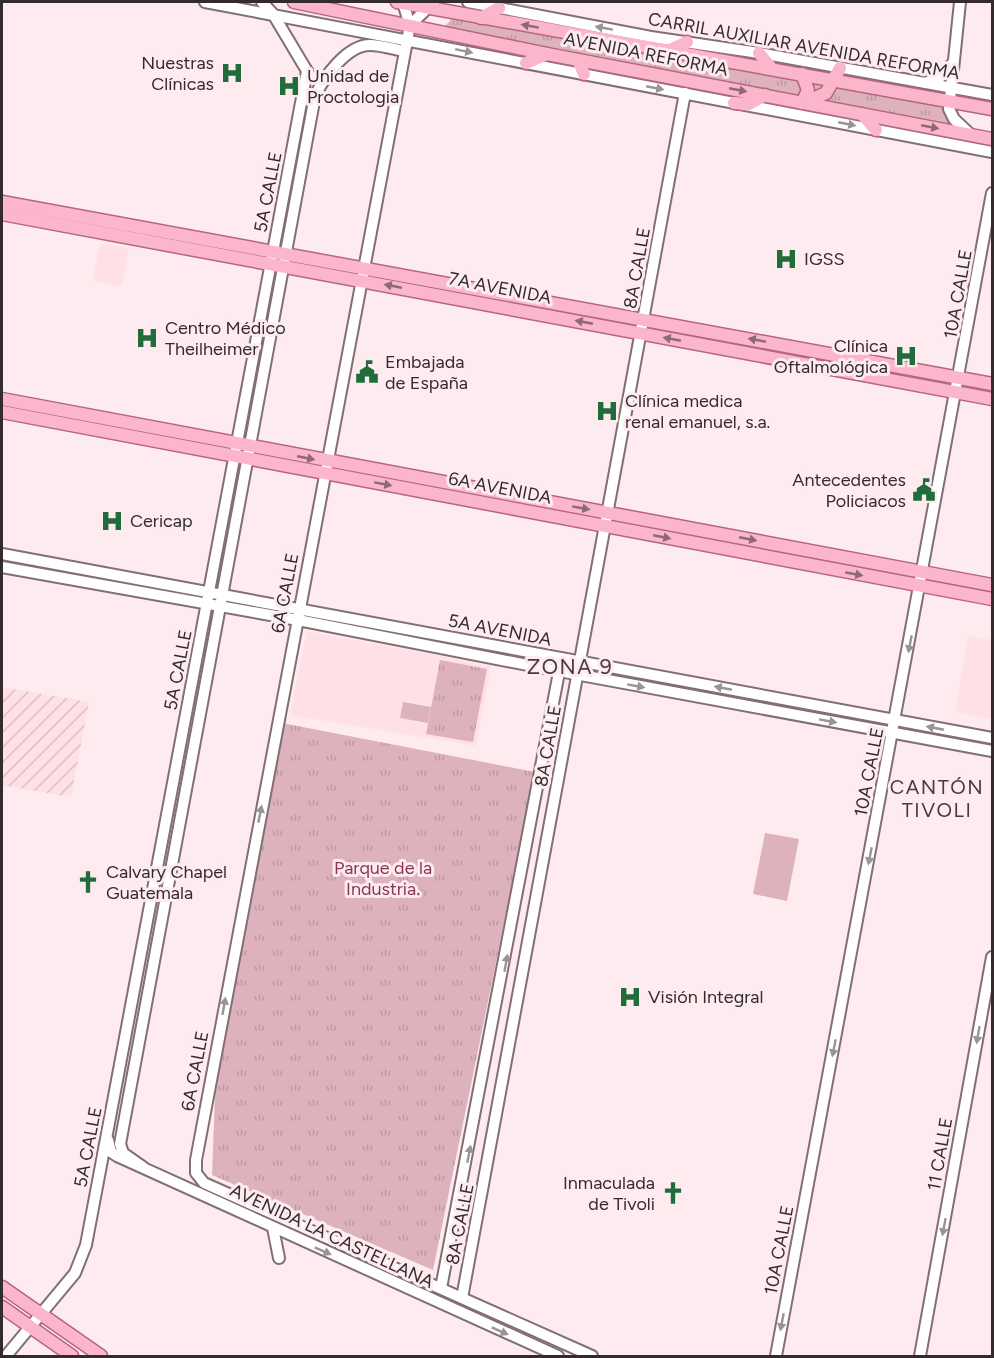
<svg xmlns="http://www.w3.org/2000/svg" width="994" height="1358" viewBox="0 0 994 1358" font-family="Figtree,sans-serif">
	<defs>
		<pattern id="industrial-furrows" width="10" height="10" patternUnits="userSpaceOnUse" patternTransform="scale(1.5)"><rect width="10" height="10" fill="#ffe0e7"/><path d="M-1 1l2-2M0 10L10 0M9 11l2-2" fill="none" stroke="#dbc0c6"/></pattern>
		<pattern id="grass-tufts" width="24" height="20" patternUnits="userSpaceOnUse" patternTransform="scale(1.5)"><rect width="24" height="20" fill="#ddb2bd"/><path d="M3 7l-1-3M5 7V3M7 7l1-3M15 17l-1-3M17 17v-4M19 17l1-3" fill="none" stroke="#be99a3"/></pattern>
	</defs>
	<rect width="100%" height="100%" fill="#fdebef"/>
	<g fill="#ffe0e7">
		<path d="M100,244L129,248L122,286L93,281Z"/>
		<path d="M307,631L491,666L476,746L290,715Z"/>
		<path d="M968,636L992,640V719L955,712Z"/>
	</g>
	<path fill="url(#industrial-furrows)" d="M2,687L89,702L71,797L2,785Z"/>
	<g fill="url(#grass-tufts)">
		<path d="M453,18L943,106C945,123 955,131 969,139L434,37Z"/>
		<path d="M440,660L487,669L473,742L426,734Z"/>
		<path d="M282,723L535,772L433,1270L212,1175L216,1069Z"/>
	</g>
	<g fill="#ddb2bd">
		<path d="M403,702L431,707L428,723L400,718Z"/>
		<path d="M765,833L799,839L787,901L753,894Z"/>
	</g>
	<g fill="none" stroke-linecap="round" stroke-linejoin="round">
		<g stroke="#826f73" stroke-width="14">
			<g id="secondary">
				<path d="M205,2L992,152"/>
				<path d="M262,2L273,14L310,76"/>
				<path d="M468,2L651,37L759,53L992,95"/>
				<path d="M960,2L949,109L954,119L972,136"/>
				<path d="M403,3L410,25L196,1160V1173L204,1183L592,1356"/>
				<path d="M410,25L434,2"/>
				<path d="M925,83L940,77L953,63"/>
				<path d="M2,554L992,738"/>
				<path d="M2,567L298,620L548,669L992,751"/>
				<path d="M108,1140L111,1152L117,1156L558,1356"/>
				<path d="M143,1167L123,1153L120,1144L315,96C324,77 347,45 370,45C381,45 393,49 404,51"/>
				<path d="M273,1228L279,1258"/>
				<path d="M441,1288L560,667"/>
				<path d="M462,1298L685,93"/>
				<path d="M6,1356L75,1273L86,1245L307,71"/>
				<path d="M776,1356L992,193"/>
				<path d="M920,1356L992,957"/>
			</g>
		</g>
		<g stroke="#b3667e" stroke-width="15">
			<g id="primary">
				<path d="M294,2L547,54L992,139"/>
				<path d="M397,2L992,109"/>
				<path d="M481,18L499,8"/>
				<path d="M668,51L687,42"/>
				<path d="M759,53L772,69"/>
				<path d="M578,60L584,74"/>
				<path d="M526,63L547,54"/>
				<path d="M802,74L808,90L802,103"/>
				<path d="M806,102L826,93L840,68"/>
				<path d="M734,103L749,104L765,95"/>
				<path d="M862,114L876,130"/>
				<path d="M2,202L992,384"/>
				<path d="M2,214L992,399"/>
				<path d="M2,399L992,585"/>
				<path d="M2,412L992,599"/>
				<path d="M2,1287L101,1356"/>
				<path d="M2,1307L72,1356"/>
			</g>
		</g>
		<use href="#secondary" stroke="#fff" stroke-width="10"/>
		<use href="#primary" stroke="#fbb6cc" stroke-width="12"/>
	</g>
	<defs><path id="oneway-solid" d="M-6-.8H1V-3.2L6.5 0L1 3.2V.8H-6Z" transform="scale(1.5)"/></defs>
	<g fill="#8d6a75">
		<use href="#oneway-solid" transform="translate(530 26) rotate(-170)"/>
		<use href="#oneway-solid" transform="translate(738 90) rotate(11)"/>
		<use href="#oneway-solid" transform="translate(930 127) rotate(11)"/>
		<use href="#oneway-solid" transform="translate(393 286) rotate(-169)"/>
		<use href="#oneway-solid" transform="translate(584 322) rotate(-169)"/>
		<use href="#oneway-solid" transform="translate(672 339) rotate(-169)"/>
		<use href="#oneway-solid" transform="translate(757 340) rotate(-169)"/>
		<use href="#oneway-solid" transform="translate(306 458) rotate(11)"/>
		<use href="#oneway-solid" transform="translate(383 484) rotate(10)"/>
		<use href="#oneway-solid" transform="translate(581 508) rotate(10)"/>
		<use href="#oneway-solid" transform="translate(662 537) rotate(11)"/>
		<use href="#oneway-solid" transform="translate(748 539) rotate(11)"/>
		<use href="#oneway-solid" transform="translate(854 574) rotate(10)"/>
	</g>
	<g fill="#999596">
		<use href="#oneway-solid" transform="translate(604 28) rotate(-170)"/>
		<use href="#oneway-solid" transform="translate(464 51) rotate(12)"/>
		<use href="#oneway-solid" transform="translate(655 88) rotate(11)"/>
		<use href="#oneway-solid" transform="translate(847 124) rotate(11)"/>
		<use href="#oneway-solid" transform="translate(910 644) rotate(101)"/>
		<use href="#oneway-solid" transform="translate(636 686) rotate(10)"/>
		<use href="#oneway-solid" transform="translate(723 688) rotate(-169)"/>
		<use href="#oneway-solid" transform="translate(828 721) rotate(10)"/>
		<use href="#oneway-solid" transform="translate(935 728) rotate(-169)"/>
		<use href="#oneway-solid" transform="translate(260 814) rotate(-79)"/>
		<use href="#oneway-solid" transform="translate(870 856) rotate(101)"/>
		<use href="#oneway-solid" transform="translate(506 963) rotate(-80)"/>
		<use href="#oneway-solid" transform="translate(224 1006) rotate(-80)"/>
		<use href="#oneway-solid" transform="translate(978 1035) rotate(100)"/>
		<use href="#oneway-solid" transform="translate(834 1048) rotate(101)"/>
		<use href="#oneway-solid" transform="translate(469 1154) rotate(-79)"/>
		<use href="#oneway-solid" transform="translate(944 1227) rotate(100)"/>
		<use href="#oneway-solid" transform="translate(323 1251) rotate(24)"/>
		<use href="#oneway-solid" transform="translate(782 1322) rotate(101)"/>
		<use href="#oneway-solid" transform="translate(500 1331) rotate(24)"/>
	</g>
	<defs>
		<g id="hospital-bare" transform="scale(1.8)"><path d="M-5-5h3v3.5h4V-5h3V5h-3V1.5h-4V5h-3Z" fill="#216c3b" stroke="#fdebef" stroke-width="2.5" paint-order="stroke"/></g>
		<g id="civic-bare" transform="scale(1.8)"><path d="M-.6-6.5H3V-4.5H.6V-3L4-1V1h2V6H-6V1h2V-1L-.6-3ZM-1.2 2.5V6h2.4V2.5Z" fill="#216c3b" stroke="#fdebef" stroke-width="2.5" paint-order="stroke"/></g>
		<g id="church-bare" transform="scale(1.8)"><path d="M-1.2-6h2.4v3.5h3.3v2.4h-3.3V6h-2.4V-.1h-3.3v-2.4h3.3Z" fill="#216c3b" stroke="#fdebef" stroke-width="2.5" paint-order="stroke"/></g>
	</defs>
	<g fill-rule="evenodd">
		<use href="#hospital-bare" x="232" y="73"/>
		<use href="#hospital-bare" x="289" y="86"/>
		<use href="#hospital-bare" x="786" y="259"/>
		<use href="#hospital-bare" x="147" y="338"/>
		<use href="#hospital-bare" x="906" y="356"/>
		<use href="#civic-bare" x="367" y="372"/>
		<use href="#hospital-bare" x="607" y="411"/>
		<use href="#civic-bare" x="924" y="490"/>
		<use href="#hospital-bare" x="112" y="521"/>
		<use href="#church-bare" x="88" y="882"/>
		<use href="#hospital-bare" x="630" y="997"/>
		<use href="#church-bare" x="673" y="1193"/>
	</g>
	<g text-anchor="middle" stroke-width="6" stroke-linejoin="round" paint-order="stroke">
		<g font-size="18" fill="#332b2d" stroke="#fdebef">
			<text transform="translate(804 46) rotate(10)" y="6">CARRIL AUXILIAR AVENIDA REFORMA</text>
			<text transform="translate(646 54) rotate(11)" y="6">AVENIDA REFORMA</text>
			<text transform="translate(268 192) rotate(-79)" y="6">5A CALLE</text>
			<text transform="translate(637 268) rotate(-80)" y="6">8A CALLE</text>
			<text transform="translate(500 288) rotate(11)" y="6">7A AVENIDA</text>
			<text transform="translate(958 294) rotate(-80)" y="6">10A CALLE</text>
			<text transform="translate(500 488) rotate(11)" y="6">6A AVENIDA</text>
			<text transform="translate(285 593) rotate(-79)" y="6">6A CALLE</text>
			<text transform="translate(500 630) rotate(11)" y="6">5A AVENIDA</text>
			<text transform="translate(178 670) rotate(-79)" y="6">5A CALLE</text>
			<text transform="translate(548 746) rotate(-80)" y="6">8A CALLE</text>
			<text transform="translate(869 772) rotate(-79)" y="6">10A CALLE</text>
			<text transform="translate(195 1071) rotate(-79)" y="6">6A CALLE</text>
			<text transform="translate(88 1147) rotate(-79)" y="6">5A CALLE</text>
			<text transform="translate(940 1154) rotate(-80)" y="6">11 CALLE</text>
			<text transform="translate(460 1224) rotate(-79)" y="6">8A CALLE</text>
			<text transform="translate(332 1236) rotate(25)" y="6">AVENIDA LA CASTELLANA</text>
			<text transform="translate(779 1250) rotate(-79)" y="6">10A CALLE</text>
		</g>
		<g font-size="18" fill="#332b2d" stroke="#fdebef" text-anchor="start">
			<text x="214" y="69" text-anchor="end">Nuestras<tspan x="214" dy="21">Clínicas</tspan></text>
			<text x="307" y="82">Unidad de<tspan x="307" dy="21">Proctologia</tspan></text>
			<text x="804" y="265">IGSS</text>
			<text x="165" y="334">Centro Médico<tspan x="165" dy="21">Theilheimer</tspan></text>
			<text x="888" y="352" text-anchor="end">Clínica<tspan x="888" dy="21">Oftalmológica</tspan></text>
			<text x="385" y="368">Embajada<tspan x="385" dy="21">de España</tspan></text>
			<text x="625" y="407">Clínica medica<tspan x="625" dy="21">renal emanuel, s.a.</tspan></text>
			<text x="906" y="486" text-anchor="end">Antecedentes<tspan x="906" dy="21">Policiacos</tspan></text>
			<text x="130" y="527">Cericap</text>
			<text x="106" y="878">Calvary Chapel<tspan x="106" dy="21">Guatemala</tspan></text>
			<text x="648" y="1003">Visión Integral</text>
			<text x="655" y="1189" text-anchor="end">Inmaculada<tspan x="655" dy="21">de Tivoli</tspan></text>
		</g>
		<g font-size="18" fill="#873853" stroke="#fdebef">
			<text x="383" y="874">Parque de la<tspan x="383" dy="21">Industria.</tspan></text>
		</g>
		<g font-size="20" letter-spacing="1.5" fill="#4a393d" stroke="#fdebef">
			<text x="937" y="794">CANTÓN<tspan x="937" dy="23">TIVOLI</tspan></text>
		</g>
		<g font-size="21" letter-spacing="1.5" fill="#4a393d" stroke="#fdebef">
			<text x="570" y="674">ZONA 9</text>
		</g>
	</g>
	<rect width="994" height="1358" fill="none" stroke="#332b2d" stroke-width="6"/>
</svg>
